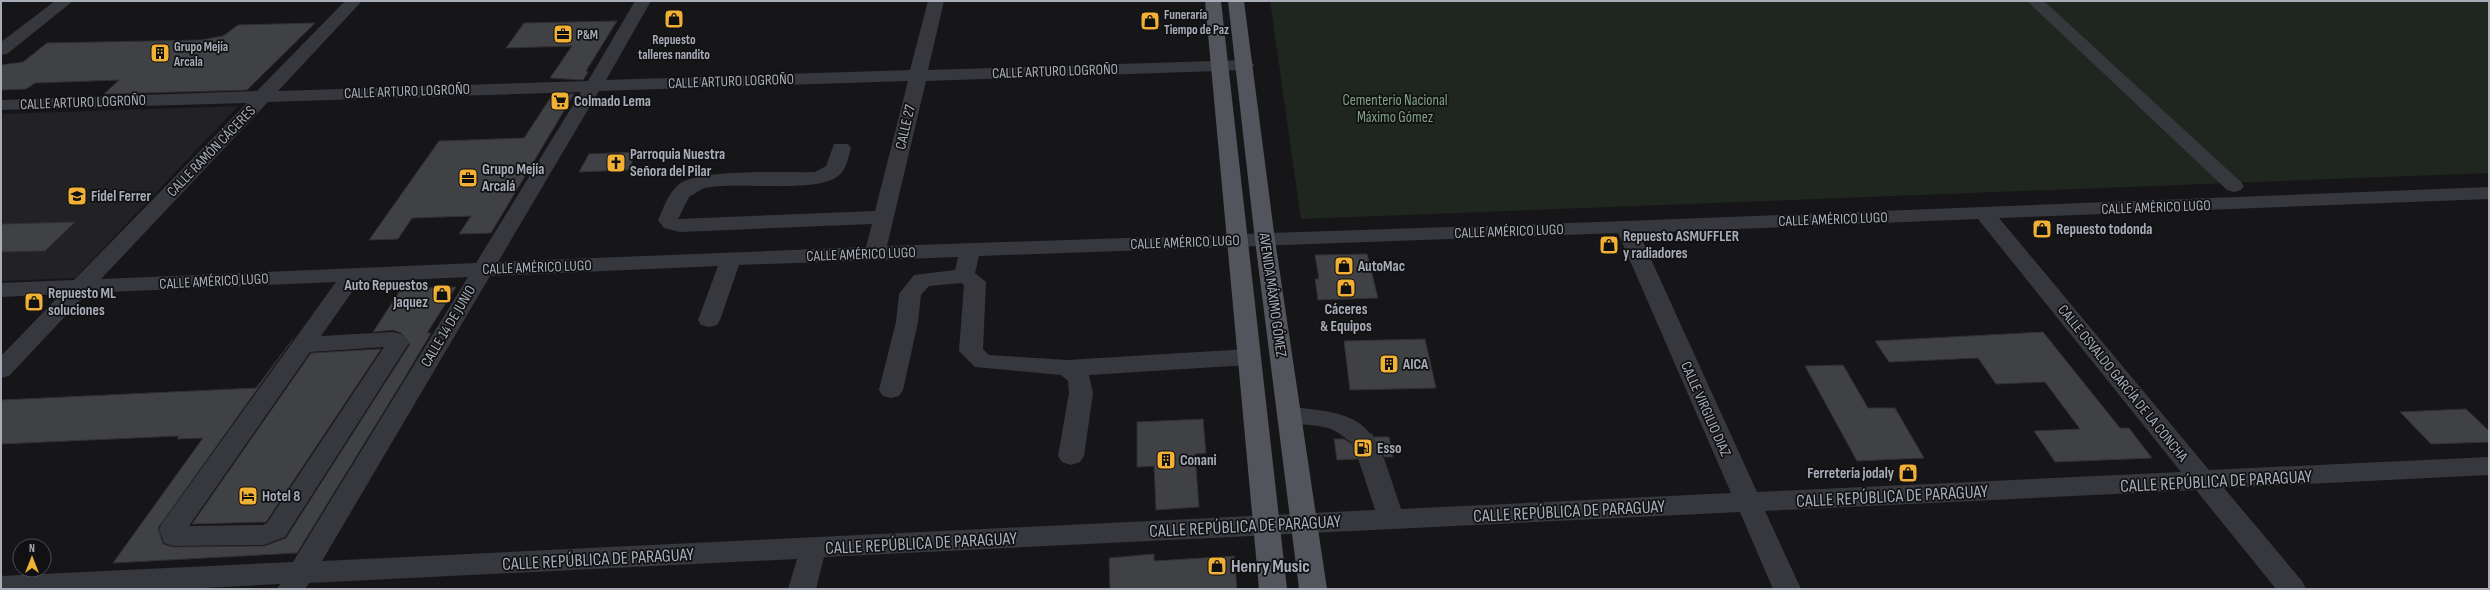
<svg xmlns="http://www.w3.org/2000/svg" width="2490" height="590" viewBox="0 0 2490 590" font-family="'Sofia Sans Condensed',sans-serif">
	<rect width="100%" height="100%" fill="#161618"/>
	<path fill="#222225" d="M238,106L75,278L1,281V114Z"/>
	<path fill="#1e261f" d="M1270,1H2489V173L1301,219Z"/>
	<g fill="#404145" stroke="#303034">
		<path d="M617,21L586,71L588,72L583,80L550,78L572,46L506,48L524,23Z"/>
		<path d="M315,23L247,90L104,94L119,80L35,83L26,89L1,90V65L23,62L47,43L201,40L223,36L238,25Z"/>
		<path d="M553,94H574L491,233L459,234L471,216L412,218L398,239L369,240L439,141L524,138Z"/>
		<path d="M637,152L628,170L579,172L589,154Z"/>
		<path d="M75,222L45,251L1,252V224Z"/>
		<path d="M1367,254L1378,298L1318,300L1315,279H1319L1315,255Z"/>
		<path d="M456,287L427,333H431L405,377L297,553L113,563L203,438L177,439L179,436L1,444V400L256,388L293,339L158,528L163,544L173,547L265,546L286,538L410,344L401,333L393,330L373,332L401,289Z"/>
		<path d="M2043,332L2120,428H2129L2152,458L2055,462L2034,431L2080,429L2045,382L1996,384L1978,358L1889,362L1875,341Z"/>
		<path d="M1425,339L1436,388L1350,390L1344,341Z"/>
		<path d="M381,349L266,522L192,524L311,353Z"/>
		<path d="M1843,365L1868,408H1895L1924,458L1857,461L1805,366Z"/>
		<path d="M2466,409L2489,431V442L2431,444L2400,412Z"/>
		<path d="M1203,419L1206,453L1195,454L1199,507L1156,510L1154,466L1137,467V422Z"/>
		<path d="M1374,437H1389L1393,457H1385L1380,451L1371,448L1361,451L1357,459L1337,460L1334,439H1344L1352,444L1363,447L1371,445Z"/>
		<path d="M1154,554V561L1234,556L1237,589H1110L1109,558Z"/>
	</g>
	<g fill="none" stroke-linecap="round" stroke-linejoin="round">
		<path stroke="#333438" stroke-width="24" stroke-dasharray="24 12" stroke-linecap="butt" d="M1361,438L1371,458"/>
		<g fill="#37383d" fill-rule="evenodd">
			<path d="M55,1H73L7,54L1,55V42Z"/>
			<path d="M345,1H362L278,91L588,81L635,1H651L606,80L910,70L928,1H944L928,70L1245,60L1251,61L1254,65L1251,69L1245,70L926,81L887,246L1626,221L2489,187V199L1999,218L2209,470L2489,457V475L2224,488L2302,581L2306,589H2276L2196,490L1765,511L1801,589H1773L1740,512L824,557L816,589H788L797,559L309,583L305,589H277L280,584L183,589H1V576L293,562L468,277L359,282L321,336L393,332L401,334L409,343L285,537L264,545L173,546L164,543L159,529L163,522L336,282L87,293L9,376L1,378V356L61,294L1,297V283L74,280L247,103L1,110V100L257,91ZM908,81L875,211L678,219L689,197L704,188C736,181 816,194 838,176C847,169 848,158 851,148L848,144H834L826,166L815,172C785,173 699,168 678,185C668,194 663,209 658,220L664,228L680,232L872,224L866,247L498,262L599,91ZM581,92L476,263L101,279L268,102ZM1978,219L2181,472L1757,492L1639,233ZM1618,233L1731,493L1401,509L1384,458L1380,452L1371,449L1362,452L1358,458L1375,510L322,561L490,276L718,266L698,320L701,325L709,327L717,325L720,320L739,265L958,257L955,270L914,275L899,294L896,322L879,390L883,396L891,398L899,396L903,390L918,322L921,295L929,286L961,283L964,285L959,351L975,367L1061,375L1068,381L1069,393L1058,456L1062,462L1071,465L1080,462L1084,456L1093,393L1089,375L1248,365L1256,362L1260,357L1256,352L1248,349L1067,360L989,355L983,349L986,282L975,273L979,256ZM384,347L267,523L262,525L189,526L310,352Z"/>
			<path d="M2027,1H2044L2241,182L2244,186L2241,190L2234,192L2227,190Z"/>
			<path d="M1289,407C1317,410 1357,410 1373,438L1370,444C1351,450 1345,433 1328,428C1312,424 1296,425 1280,421L1277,415L1280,409Z"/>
		</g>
		<g fill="#53555c" fill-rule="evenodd">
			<path d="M1205,1H1221L1287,589H1259Z"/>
			<path d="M1228,1H1244L1275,240L1327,589H1299L1255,240Z"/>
		</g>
	</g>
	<defs>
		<g id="shop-square" transform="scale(1)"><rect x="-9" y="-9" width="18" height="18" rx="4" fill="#f2b134" stroke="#111113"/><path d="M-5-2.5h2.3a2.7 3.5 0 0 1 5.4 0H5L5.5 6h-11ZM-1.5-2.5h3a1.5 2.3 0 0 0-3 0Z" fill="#111"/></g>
		<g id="office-square" transform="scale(1)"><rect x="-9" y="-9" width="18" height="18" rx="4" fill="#f2b134" stroke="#111113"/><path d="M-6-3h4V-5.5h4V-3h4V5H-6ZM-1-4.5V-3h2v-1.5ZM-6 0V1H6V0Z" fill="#111"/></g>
		<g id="building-square" transform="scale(1)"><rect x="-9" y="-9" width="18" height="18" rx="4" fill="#f2b134" stroke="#111113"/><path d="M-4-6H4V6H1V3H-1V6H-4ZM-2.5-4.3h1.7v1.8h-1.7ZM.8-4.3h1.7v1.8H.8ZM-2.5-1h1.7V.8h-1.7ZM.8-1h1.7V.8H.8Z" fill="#111"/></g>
		<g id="supermarket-square" transform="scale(1)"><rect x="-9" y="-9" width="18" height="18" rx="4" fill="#f2b134" stroke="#111113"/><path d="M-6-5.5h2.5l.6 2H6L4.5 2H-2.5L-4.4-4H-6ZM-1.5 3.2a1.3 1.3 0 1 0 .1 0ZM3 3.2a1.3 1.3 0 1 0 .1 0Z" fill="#111"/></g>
		<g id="church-square" transform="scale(1)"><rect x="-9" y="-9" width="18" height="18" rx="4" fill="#f2b134" stroke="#111113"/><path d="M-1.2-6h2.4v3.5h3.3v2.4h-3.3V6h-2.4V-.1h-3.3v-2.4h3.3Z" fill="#111"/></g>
		<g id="school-square" transform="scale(1)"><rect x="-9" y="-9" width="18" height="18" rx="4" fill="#f2b134" stroke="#111113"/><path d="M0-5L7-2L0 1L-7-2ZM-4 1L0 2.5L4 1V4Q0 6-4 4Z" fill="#111"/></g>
		<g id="fuel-square" transform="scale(1)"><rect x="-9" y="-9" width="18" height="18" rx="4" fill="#f2b134" stroke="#111113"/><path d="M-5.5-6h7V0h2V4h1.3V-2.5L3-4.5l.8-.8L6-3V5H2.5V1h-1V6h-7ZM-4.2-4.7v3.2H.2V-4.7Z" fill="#111"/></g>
		<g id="hotel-square" transform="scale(1)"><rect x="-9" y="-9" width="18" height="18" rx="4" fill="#f2b134" stroke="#111113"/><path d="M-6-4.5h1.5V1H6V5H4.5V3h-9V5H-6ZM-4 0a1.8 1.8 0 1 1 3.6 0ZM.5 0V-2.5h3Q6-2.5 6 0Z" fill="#111"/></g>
	</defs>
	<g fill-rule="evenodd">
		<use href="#shop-square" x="674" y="19"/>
		<use href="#shop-square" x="1150" y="21"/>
		<use href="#office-square" x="563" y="34"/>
		<use href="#building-square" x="160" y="53"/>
		<use href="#supermarket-square" x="560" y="101"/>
		<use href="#church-square" x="616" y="163"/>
		<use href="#office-square" x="468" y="178"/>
		<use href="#school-square" x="77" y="196"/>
		<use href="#shop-square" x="2042" y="229"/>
		<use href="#shop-square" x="1609" y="245"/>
		<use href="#shop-square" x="1344" y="266"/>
		<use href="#shop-square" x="1346" y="288"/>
		<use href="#shop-square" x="442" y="294"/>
		<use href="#shop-square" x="34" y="302"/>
		<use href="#building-square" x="1389" y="364"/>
		<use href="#fuel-square" x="1363" y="448"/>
		<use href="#building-square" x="1166" y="460"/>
		<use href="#shop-square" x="1908" y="473"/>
		<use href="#hotel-square" x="248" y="496"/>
		<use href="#shop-square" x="1217" y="566"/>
	</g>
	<g text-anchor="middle" stroke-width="3.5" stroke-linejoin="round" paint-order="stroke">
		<g font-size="13" font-weight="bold" fill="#a8adb8" stroke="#111113" text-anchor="start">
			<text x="1164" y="19">Funeraría<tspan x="1164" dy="15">Tiempo de Paz</tspan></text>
			<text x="577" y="39">P&amp;M</text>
			<text x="674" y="44" text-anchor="middle">Repuesto<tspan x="674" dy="15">talleres nandito</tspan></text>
			<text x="174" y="51">Grupo Mejía<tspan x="174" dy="15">Arcala</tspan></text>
		</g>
		<g font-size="15" fill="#a8adb8" stroke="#111113">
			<text transform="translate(1055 71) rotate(-2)" y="5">CALLE ARTURO LOGROÑO</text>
			<text transform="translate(731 81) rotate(-2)" y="5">CALLE ARTURO LOGROÑO</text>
			<text transform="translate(407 91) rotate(-2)" y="5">CALLE ARTURO LOGROÑO</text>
			<text transform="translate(83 102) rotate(-2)" y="5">CALLE ARTURO LOGROÑO</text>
			<text transform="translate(905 127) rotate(-77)" y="5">CALLE 27</text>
			<text transform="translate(211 151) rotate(-46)" y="5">CALLE RAMÓN CÁCERES</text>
			<text transform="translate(2156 207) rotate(-2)" y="5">CALLE AMÉRICO LUGO</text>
			<text transform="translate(1833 219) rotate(-2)" y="5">CALLE AMÉRICO LUGO</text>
			<text transform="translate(1509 231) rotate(-2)" y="5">CALLE AMÉRICO LUGO</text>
			<text transform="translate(1185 242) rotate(-2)" y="5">CALLE AMÉRICO LUGO</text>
			<text transform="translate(861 254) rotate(-2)" y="5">CALLE AMÉRICO LUGO</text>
			<text transform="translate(537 267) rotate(-2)" y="5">CALLE AMÉRICO LUGO</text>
			<text transform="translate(214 281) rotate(-3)" y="5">CALLE AMÉRICO LUGO</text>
			<text transform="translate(1273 295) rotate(82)" y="5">AVENIDA MÁXIMO GÓMEZ</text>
			<text transform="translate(448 326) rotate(-59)" y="5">CALLE 14 DE JUNIO</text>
			<text transform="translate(2123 383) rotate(51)" y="5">CALLE OSVALDO GARCÍA DE LA CONCHA</text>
			<text transform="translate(1706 409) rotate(66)" y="5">CALLE VIRGILIO DIAZ</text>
		</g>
		<g font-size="15" fill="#7fa381" stroke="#111113">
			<text x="1395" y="105">Cementerio Nacional<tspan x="1395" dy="17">Máximo Gómez</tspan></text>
		</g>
		<g font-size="15" font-weight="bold" fill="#a8adb8" stroke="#111113" text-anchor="start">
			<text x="574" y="106">Colmado Lema</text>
			<text x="630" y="159">Parroquia Nuestra<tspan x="630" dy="17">Señora del Pilar</tspan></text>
			<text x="482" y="174">Grupo Mejía<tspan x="482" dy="17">Arcalá</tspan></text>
			<text x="91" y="201">Fidel Ferrer</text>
			<text x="2056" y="234">Repuesto todonda</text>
			<text x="1623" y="241">Repuesto ASMUFFLER<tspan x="1623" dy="17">y radiadores</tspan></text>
			<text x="1358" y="271">AutoMac</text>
			<text x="428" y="290" text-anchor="end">Auto Repuestos<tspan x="428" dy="17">Jaquez</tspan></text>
			<text x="48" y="298">Repuesto ML<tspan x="48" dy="17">soluciones</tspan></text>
			<text x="1346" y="314" text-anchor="middle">Cáceres<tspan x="1346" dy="17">&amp; Equipos</tspan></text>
			<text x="1403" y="369">AICA</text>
			<text x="1377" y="453">Esso</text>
			<text x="1180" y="465">Conani</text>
			<text x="1894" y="478" text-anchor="end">Ferretería jodaly</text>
			<text x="262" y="501">Hotel 8</text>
		</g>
		<g font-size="18" fill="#a8adb8" stroke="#111113">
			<text transform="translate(2216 481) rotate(-3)" y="6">CALLE REPÚBLICA DE PARAGUAY</text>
			<text transform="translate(1892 496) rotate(-3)" y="6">CALLE REPÚBLICA DE PARAGUAY</text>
			<text transform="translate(1569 511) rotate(-3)" y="6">CALLE REPÚBLICA DE PARAGUAY</text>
			<text transform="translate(1245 526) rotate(-3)" y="6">CALLE REPÚBLICA DE PARAGUAY</text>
			<text transform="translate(921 543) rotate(-3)" y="6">CALLE REPÚBLICA DE PARAGUAY</text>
			<text transform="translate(598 559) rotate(-3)" y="6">CALLE REPÚBLICA DE PARAGUAY</text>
		</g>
		<g font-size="18" font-weight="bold" fill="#a8adb8" stroke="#111113" text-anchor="start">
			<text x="1231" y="572">Henry Music</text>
		</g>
	</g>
	<rect width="2490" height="590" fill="none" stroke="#a8adb8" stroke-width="4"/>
	<g transform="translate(32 558)"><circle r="19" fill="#111113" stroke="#4d4f55"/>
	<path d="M0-3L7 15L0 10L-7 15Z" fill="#f2b134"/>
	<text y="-6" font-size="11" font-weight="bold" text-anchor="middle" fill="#a8adb8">N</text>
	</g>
</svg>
